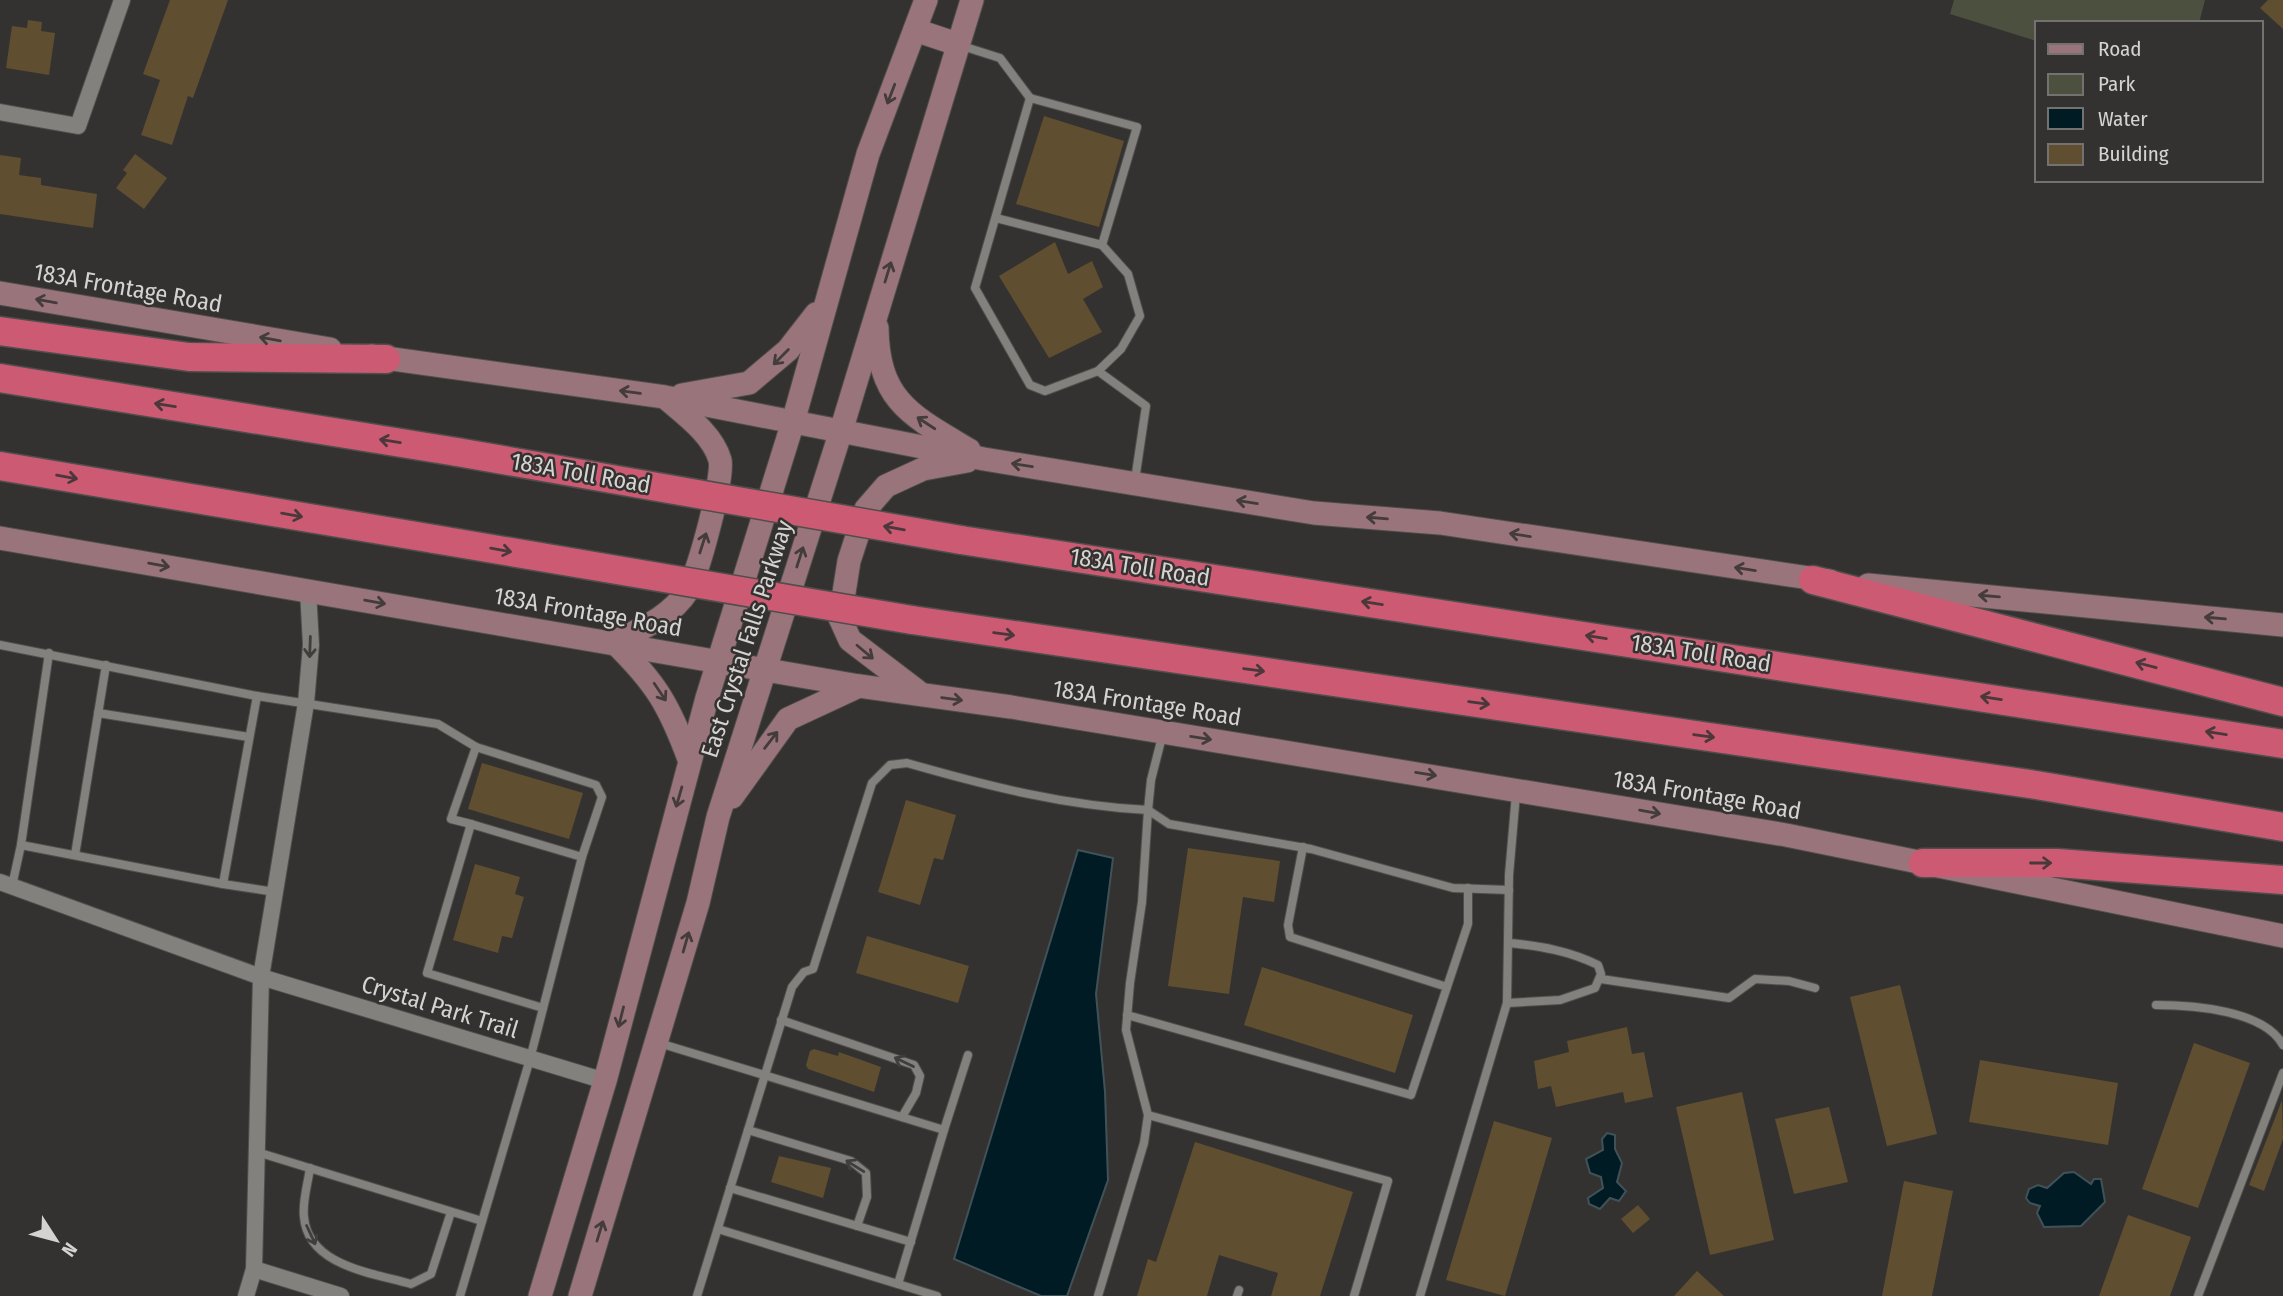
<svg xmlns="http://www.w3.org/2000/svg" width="2283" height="1296" viewBox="0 0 2283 1296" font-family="'Fira Sans Condensed',sans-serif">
	<rect width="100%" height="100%" fill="#343230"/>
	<path fill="#4c503e" d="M1954,0H2205L2199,23H2036V41L1950,14Z"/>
	<g fill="#001b24" stroke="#405258" stroke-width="2">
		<path d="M1078,850L1113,858L1096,994L1105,1092L1108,1180L1067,1296H1041L954,1259Z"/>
		<path d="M1607,1133L1615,1135V1149L1622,1163L1617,1182L1626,1191L1619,1201L1610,1198L1600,1209L1589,1204L1588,1198L1603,1188L1601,1177L1590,1173L1586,1159L1603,1150L1602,1139Z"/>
		<path d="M2074,1172L2091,1184L2094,1179H2101L2105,1202L2081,1226L2044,1227L2037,1213L2040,1206L2030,1203L2026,1198L2029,1189L2038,1185L2047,1188L2064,1173Z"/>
	</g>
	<g fill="#5f4e30">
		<path d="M170,0H228L193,98L188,96L172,145L141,135L160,80L143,74Z"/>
		<path d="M2268,0H2283V29L2260,8Z"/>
		<path d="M28,20L42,22L41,31L55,33L49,75L6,68L12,26L27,28Z"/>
		<path d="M1044,116L1124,141L1099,227L1016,204Z"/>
		<path d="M135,154L167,178L144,209L116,188L127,173L123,170Z"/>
		<path d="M0,155L21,158L19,175L41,178V185L97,194L93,228L0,214Z"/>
		<path d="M1055,242L1068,274L1092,261L1103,287L1083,299L1102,332L1049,358L999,276Z"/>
		<path d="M482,763L583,793L569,839L468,809Z"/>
		<path d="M906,800L956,815L943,860L934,858L920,905L878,892Z"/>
		<path d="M1188,848L1280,861L1274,902L1243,897L1229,994L1168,986Z"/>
		<path d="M475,864L520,877L515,894L524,897L512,938L502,936L498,953L453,940Z"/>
		<path d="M867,936L969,966L958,1003L856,973Z"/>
		<path d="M1262,967L1413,1015L1395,1073L1244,1025Z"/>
		<path d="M1900,985L1937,1134L1887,1146L1850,997Z"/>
		<path d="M1627,1027L1632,1054L1644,1052L1653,1097L1625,1103L1623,1092L1556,1107L1551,1086L1538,1089L1534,1061L1569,1052L1567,1041Z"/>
		<path d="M2194,1043L2250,1063L2198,1208L2142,1189Z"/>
		<path d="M814,1049L838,1056L839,1052L881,1067L874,1092L808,1069L806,1065L810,1051Z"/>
		<path d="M1980,1060L2118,1083L2108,1145L1969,1122Z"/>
		<path d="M1742,1092L1774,1240L1710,1255L1676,1107Z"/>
		<path d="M2282,1100L2283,1139L2264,1191L2249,1185Z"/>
		<path d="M1829,1107L1848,1182L1794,1194L1775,1119Z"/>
		<path d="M1494,1121L1552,1138L1505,1296L1446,1280Z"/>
		<path d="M1195,1142L1353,1192L1320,1296H1271L1278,1273L1219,1255L1207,1296H1137L1148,1259L1156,1262Z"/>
		<path d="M779,1156L831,1168L823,1198L771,1182Z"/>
		<path d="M1904,1181L1953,1191L1932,1296H1882Z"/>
		<path d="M1638,1205L1650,1219L1633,1233L1621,1219Z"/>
		<path d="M2128,1215L2191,1237L2170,1296H2099Z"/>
		<path d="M1697,1271L1724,1296H1674Z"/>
	</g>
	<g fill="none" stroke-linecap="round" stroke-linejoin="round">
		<g stroke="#504e4c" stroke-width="10">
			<g id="service">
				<path d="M959,45L1000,58L1030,98L975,288L1030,385L1045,391L1098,371L1146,406L1135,480"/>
				<path d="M1030,98L1137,127L1102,245L1128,274L1140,316L1121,349L1098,371"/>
				<path d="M996,218L1102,245"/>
				<path d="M0,645L257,696L438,724L476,747L451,819L471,824"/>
				<path d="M257,696L223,884L275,892"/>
				<path d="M98,713L249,737"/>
				<path d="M1148,810L1142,902L1130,983L1126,1030L1148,1115L1388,1181L1354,1296"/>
				<path d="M1148,810L1169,824L1311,849L1453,888L1509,890"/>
				<path d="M21,845L49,653"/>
				<path d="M1303,847L1288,925L1290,937L1447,987"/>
				<path d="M75,855L106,665"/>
				<path d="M12,886L21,845L223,884"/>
				<path d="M1601,979L1729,998L1755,979L1789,981L1815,988"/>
				<path d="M1507,1003L1560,1000L1595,988L1601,974L1598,965C1569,951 1541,946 1509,943"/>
				<path d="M2156,1005C2192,1005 2264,1010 2283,1045"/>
				<path d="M543,1008L427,973L471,824L582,857"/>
				<path d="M1127,1015L1411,1095L1468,924V888"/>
				<path d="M781,1020L914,1065L920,1076L916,1093L902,1117"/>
				<path d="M659,1043L944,1130L968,1055"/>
				<path d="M748,1130L851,1161L866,1173L867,1197L857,1226"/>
				<path d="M257,1152L482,1221"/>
				<path d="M310,1168C308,1183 302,1202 304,1217C308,1266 373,1273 411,1284L431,1274L451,1212"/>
				<path d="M730,1188L911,1242"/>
				<path d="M718,1229L937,1296"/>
				<path d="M898,1284L944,1130"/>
				<path d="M460,1296L530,1059L582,857L602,797L596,785L476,747"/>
				<path d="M697,1296L792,987L804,972L813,969L872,783L890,765L907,763C987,786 1066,806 1148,810L1151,780L1163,733"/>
				<path d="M1098,1296L1144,1143L1148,1115"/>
				<path d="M1237,1296L1239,1290"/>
				<path d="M1420,1296L1507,1003L1509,875L1516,794"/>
				<path d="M2198,1296L2283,1073"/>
			</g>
		</g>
		<g stroke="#504e4c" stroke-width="18">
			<g id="minor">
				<path d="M0,112L78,126L122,0"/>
				<path d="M0,882L261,977L605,1081"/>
				<path d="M254,1269L341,1296"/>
				<path d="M246,1296L254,1269L261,977L306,703L311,645L308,590"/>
			</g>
		</g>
		<g stroke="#504e4c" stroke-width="25">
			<g id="secondary">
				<path d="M915,30L957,44"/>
				<path d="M0,293L330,349"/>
				<path d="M877,328C878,401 912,416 969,450"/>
				<path d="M371,356L665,397L984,459L1314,513L1440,523L1830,581"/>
				<path d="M682,395L749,383L788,350L816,314"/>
				<path d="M0,538L859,686L1011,707L1786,835L2283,936"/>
				<path d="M1868,585L2283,625"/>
				<path d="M614,642C641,629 671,617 688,590C698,574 724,478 720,460C713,435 686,415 667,399"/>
				<path d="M614,642C656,683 669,705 689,759"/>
				<path d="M917,691L850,640L840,618L849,561L866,509L886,486L923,469L967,461"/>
				<path d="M732,797L788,719L859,686"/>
				<path d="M540,1296L605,1081L707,698L793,422L868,154L926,0"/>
				<path d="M580,1296L698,903L718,817L841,431L972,0"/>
			</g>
		</g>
		<g stroke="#504e4c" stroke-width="31">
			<g id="motorway">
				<path d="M0,331L189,357L386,359"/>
				<path d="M0,378L457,452"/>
				<path d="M0,466L434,539"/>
				<path d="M961,540L2283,744"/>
				<path d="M1813,580L2283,702"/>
				<path d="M912,620L2036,785L2283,827"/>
				<path d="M1923,863H2057L2283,880"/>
			</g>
		</g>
		<use href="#service" stroke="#83817e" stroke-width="8"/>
		<use href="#minor" stroke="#83817e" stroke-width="16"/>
		<use href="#secondary" stroke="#99757b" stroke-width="23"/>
		<use href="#motorway" stroke="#cc5a73" stroke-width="28"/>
		<g stroke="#504e4c" stroke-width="31" stroke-linecap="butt">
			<g id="motorway-bridge">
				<path d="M457,452L961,540"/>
				<path d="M434,539L912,620"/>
			</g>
		</g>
		<use href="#motorway-bridge" stroke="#cc5a73" stroke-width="28"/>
	</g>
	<defs><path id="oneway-shaft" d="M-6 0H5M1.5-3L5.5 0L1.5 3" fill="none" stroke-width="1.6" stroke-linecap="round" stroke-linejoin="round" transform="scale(1.75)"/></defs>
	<g stroke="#433c3b">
		<use href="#oneway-shaft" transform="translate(891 94) rotate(111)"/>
		<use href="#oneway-shaft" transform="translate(888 272) rotate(-73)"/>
		<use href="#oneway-shaft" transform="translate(46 301) rotate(-170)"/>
		<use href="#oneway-shaft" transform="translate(270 339) rotate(-170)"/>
		<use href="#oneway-shaft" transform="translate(781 357) rotate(135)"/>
		<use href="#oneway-shaft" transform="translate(630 392) rotate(-172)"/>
		<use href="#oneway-shaft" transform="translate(926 423) rotate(-147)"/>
		<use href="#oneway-shaft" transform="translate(1022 465) rotate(-171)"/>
		<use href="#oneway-shaft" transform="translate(1247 502) rotate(-171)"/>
		<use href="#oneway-shaft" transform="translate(1377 518) rotate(-175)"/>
		<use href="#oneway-shaft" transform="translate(1520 535) rotate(-171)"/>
		<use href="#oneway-shaft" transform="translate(703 543) rotate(-72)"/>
		<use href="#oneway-shaft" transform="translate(800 557) rotate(-72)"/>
		<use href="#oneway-shaft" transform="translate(159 565) rotate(10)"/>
		<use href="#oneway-shaft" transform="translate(1745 569) rotate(-171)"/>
		<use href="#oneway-shaft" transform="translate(1989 596) rotate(-175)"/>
		<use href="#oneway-shaft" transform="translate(375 602) rotate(10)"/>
		<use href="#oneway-shaft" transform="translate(2215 618) rotate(-175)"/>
		<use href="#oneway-shaft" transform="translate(865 652) rotate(40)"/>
		<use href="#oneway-shaft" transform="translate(660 692) rotate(56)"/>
		<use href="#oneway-shaft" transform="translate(952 699) rotate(8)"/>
		<use href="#oneway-shaft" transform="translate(1201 738) rotate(9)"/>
		<use href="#oneway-shaft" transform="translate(771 740) rotate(-52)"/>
		<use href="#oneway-shaft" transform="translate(1426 774) rotate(9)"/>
		<use href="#oneway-shaft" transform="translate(679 797) rotate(106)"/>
		<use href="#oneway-shaft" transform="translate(1650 812) rotate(10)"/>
		<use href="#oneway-shaft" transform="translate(686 942) rotate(-74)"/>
		<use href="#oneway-shaft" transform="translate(621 1017) rotate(104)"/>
		<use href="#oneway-shaft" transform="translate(600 1231) rotate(-73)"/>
	</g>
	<g stroke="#4b383a">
		<use href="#oneway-shaft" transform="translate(165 405) rotate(-171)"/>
		<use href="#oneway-shaft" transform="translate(390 441) rotate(-171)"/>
		<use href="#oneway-shaft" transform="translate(67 477) rotate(10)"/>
		<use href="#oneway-shaft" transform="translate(292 515) rotate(10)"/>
		<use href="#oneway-shaft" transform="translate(894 528) rotate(-170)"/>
		<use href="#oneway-shaft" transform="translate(501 550) rotate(10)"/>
		<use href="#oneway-shaft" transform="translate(1372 603) rotate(-171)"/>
		<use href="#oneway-shaft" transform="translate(1004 634) rotate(8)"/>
		<use href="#oneway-shaft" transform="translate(1596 637) rotate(-171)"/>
		<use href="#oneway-shaft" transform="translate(2146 665) rotate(-165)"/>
		<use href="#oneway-shaft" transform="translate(1254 670) rotate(8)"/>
		<use href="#oneway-shaft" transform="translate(1991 698) rotate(-171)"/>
		<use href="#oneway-shaft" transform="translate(1479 703) rotate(8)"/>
		<use href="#oneway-shaft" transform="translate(2216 733) rotate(-171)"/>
		<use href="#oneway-shaft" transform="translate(1704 736) rotate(8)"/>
		<use href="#oneway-shaft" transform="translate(2041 863)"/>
	</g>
	<g stroke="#403e3c">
		<use href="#oneway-shaft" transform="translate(310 647) rotate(92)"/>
		<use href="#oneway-shaft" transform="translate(904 1062) rotate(-154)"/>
		<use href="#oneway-shaft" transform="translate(855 1166) rotate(-148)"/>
		<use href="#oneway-shaft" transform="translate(311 1235) rotate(65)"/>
	</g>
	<g text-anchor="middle" stroke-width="5" stroke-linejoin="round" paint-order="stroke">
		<g font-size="24" fill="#d4d3d2" stroke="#343230">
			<text transform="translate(128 288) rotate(10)" y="8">183A Frontage Road</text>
			<text transform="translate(581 473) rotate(10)" y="8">183A Toll Road</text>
			<text transform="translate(1140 567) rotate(9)" y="8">183A Toll Road</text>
			<text transform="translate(588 612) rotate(10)" y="8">183A Frontage Road</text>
			<text transform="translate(747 639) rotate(-72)" y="8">East Crystal Falls Parkway</text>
			<text transform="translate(1701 653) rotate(9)" y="8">183A Toll Road</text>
			<text transform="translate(1147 703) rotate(9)" y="8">183A Frontage Road</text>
			<text transform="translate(1707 795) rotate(10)" y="8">183A Frontage Road</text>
			<text transform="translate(440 1007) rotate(17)" y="8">Crystal Park Trail</text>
		</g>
	</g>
	<rect x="2035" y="21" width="228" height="161" fill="#343230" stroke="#747271" stroke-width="2"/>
	<rect x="2048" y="44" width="35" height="10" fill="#99757b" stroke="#747271" stroke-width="2"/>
	<text x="2098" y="56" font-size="21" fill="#d4d3d2">Road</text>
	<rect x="2048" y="74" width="35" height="21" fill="#4c503e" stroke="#747271" stroke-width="2"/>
	<text x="2098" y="91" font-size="21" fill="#d4d3d2">Park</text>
	<rect x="2048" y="108" width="35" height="21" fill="#001b24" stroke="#747271" stroke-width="2"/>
	<text x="2098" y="126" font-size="21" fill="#d4d3d2">Water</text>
	<rect x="2048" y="144" width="35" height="21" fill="#5f4e30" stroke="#747271" stroke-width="2"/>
	<text x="2098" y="161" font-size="21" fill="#d4d3d2">Building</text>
	<g transform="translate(56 1240) rotate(126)" stroke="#343230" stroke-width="5" paint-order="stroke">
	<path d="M0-5L12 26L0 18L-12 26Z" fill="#d4d3d2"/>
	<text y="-10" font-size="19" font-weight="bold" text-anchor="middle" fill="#d4d3d2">N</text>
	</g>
</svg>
